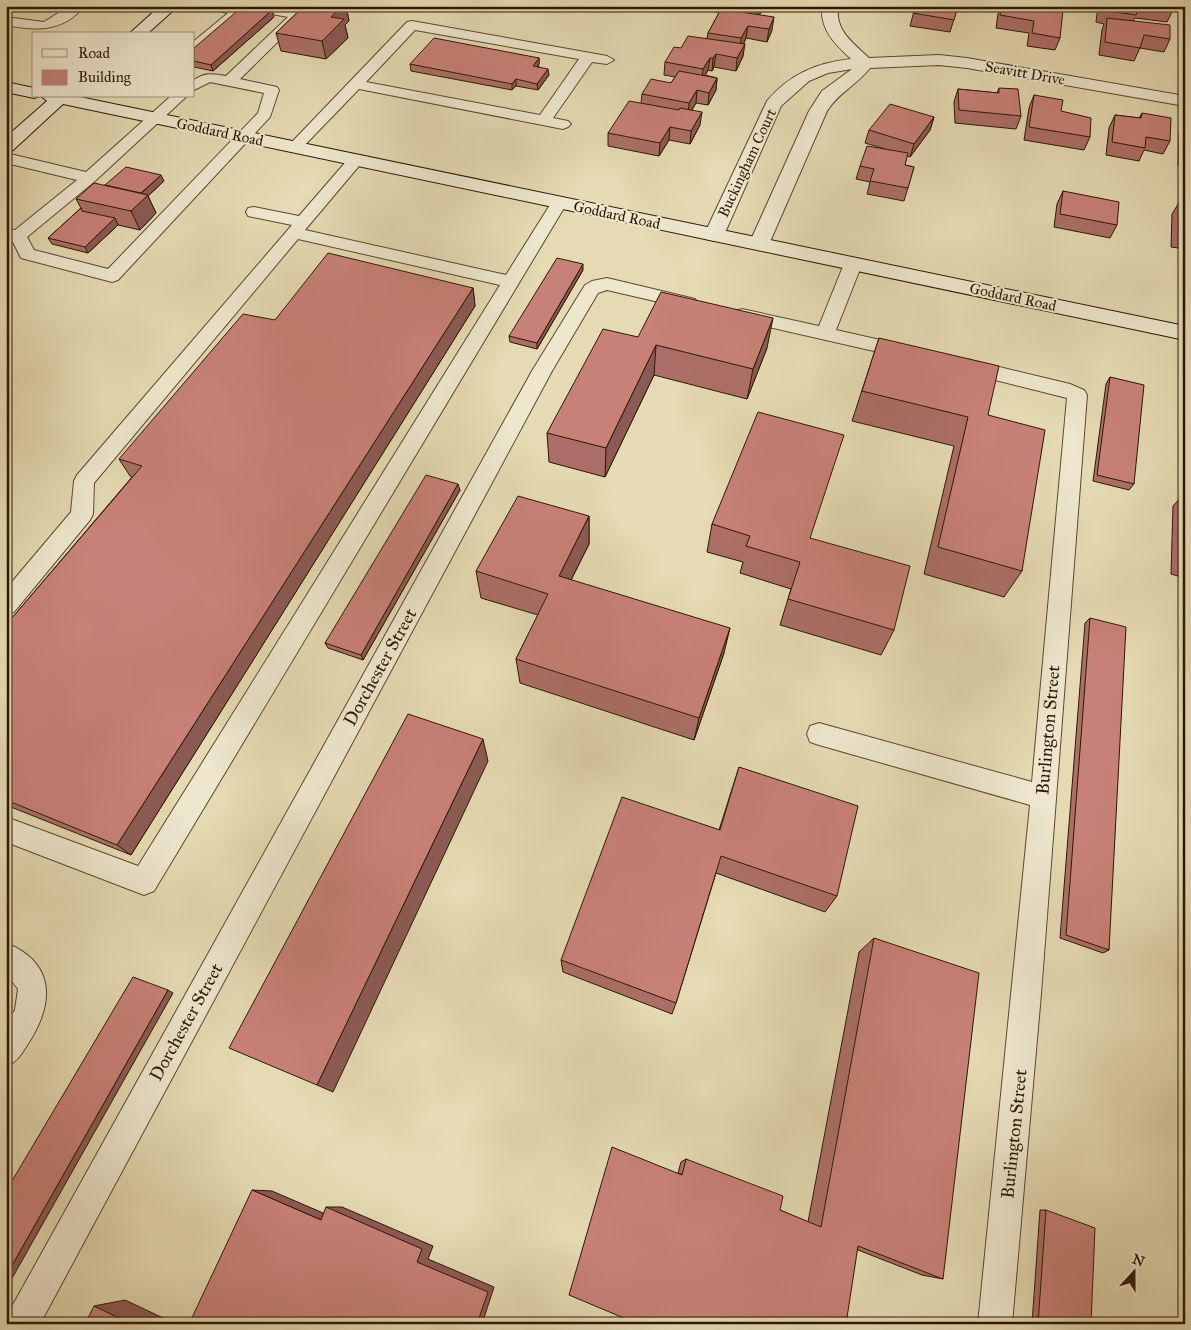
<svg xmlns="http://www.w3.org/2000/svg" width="1191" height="1330" viewBox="0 0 1191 1330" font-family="'IM FELL Great Primer',serif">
	<rect width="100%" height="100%" fill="#e5dab3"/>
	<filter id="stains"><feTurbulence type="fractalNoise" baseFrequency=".004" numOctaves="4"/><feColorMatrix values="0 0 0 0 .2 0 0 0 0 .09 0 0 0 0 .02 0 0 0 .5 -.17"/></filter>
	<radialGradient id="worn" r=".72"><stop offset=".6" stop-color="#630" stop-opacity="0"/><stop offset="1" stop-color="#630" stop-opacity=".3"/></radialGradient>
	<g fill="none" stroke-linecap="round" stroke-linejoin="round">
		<g stroke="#5a482e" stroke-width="2">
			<g id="service">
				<path d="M69,6H84C64,32 35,31 6,25V17L44,22Z"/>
				<path d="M208,6H234L245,11L199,51L194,52V41L228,13L209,9Z"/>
				<path d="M244,6H273L303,12L305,15L240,79L277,87L279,90L270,117L118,280L112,282L21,258L12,240L6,239V229L15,230L77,180L6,163V153L86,172L171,96H187L95,181L27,237L34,250L108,269L258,113L264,93L210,82L194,90V80C206,72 213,74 226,76L288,17L250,10Z"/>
				<path d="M412,21L607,56L614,60L607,64L592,62L553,118L568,121L571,124L568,127L563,129L359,89L300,150H290L287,147L290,144L407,22ZM415,30L579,59L540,115L366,82Z"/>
				<path d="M356,155L364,160L305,230L506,275L553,200H565L567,203L154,891L144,895L6,842V817L138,866L500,285L298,239L94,483L93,514L90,520L14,612L6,614V589L71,512L74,481L77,475L292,225L248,216L246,212L248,208L254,207L299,216L350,157Z"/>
				<path d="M853,259L859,260L862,264L836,330L916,348L918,353L916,358L909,359L742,321L736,319L733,315L736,311L742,309L819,326L844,264L847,260Z"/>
				<path d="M607,278L695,299L698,303L695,307L689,309L607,290L598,293L552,371L40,1324H6L9,1312L532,371L585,285L592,281Z"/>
				<path d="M966,359L1070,384L1084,390L1087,395L1041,994L1012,1324H978L1030,805L819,745L810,742L807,734L810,726L819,723L1032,782L1067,398L959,371L956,366L959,361Z"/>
				<path d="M6,943C53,962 55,999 31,1039C23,1051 19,1061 6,1067V1024L15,1010L18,989L6,973Z"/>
			</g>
		</g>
		<g stroke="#5a482e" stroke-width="2">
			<path id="minor" d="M822,6H838C835,31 852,42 869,58L939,55L967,58L1185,96V106L967,68L939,65L870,68C857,85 838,93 827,111L769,244L766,248L759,250L752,248L749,244L809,111L822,91L852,69L828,73L809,81L781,106L724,235L721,239L714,241L707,239L704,235L767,101C790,74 816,63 851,59C835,44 820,30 822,6Z"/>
		</g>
		<g stroke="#2c1801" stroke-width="2">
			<g id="secondary">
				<path d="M160,6H178L147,34H129Z"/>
				<path d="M6,82L34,88V96H40L34,98L6,92Z"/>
				<path d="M41,96H75L1185,326V340L63,104L12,151L6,152V137L47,101Z"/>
			</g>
		</g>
		<use href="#service" fill="#eee7ce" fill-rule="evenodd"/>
		<use href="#minor" fill="#eee7ce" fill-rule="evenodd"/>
		<use href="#secondary" fill="#eee7ce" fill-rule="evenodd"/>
	</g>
	<g fill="#ac6f67" stroke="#2c1801">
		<path d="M304,6H346L349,21L345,25L348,38L326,59L281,51L276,33Z"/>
		<path d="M715,6H776L774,11L763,9L759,15L772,30L767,42L746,38L744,43L743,56L736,71L714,67L712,71L708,70L705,75L717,78L716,90L708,105L696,103L692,110L700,125L690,144L669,140L659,156L608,146V133L641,103L642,94L671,83L675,77L664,75L665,62L707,38L708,33L719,13L714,12Z"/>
		<path d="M900,6H958L950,32L910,26L914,11L899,9Z"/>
		<path d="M1001,6H1037L1060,38L1055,50L1027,46L1029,33L996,28L998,14Z"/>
		<path d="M1098,6H1173V10L1167,22L1135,18L1133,21L1170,39L1164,52L1140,48L1134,61L1099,55L1102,30L1104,24L1096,22Z"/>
		<path d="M274,17L213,71L194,67V48Z"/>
		<path d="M539,58V64L538,66L549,75L538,90L516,86L512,90L411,71L410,64Z"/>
		<path d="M999,88L1021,116L1016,129L955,123L954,102L958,89L997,93Z"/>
		<path d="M1034,95L1061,111L1090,137L1084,150L1024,140L1029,108Z"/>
		<path d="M1142,113L1170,141L1163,154L1144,150L1139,161L1106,155L1109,128L1115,115L1139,118Z"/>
		<path d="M934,117L930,130L910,157L907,156L905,165L914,167L904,201L867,194L870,182L856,179L860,166L885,149L865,143L869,130Z"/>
		<path d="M1185,121V166L1178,165L1179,132Z"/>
		<path d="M164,181L148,196L156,213L140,230L118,225L88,253L52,244L48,238L81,208L76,199L105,185Z"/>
		<path d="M1063,191L1117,225L1110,238L1054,227L1057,204Z"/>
		<path d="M1180,201L1185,202V249L1171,247L1172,214Z"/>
		<path d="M583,270L537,349L510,342L509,336Z"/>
		<path d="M473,288L475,306L131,855L6,805V625L132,477L130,476L119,459L275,320Z"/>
		<path d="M638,337L767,348L747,399L654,375L605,477L549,462L547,433Z"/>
		<path d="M879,338L988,415L1022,571L1004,597L924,574L954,446L852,421Z"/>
		<path d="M1110,377L1134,484L1129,490L1093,481L1106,384Z"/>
		<path d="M460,490L363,660L328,648L325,643Z"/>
		<path d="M1183,495H1185V578L1171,574L1173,506Z"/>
		<path d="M589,516V544L571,580L724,653L694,740L520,683L516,659L538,615L481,598L476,571Z"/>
		<path d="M712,524L810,538L894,630L881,655L780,625L791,589L740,573L743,562L707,552Z"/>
		<path d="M1185,603V710L1182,709L1184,604Z"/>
		<path d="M1090,618L1109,950L1103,953L1060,938L1085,623Z"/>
		<path d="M739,767L837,896L825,912L716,873L676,1003L672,1014L563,972L561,960L719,830Z"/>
		<path d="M874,938L943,1279L922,1275L858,1250L678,1173L681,1162L686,1159L780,1210L808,1222L859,952Z"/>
		<path d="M1040,1210H1046L1091,1324H1032Z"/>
	</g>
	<g fill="#8c5a54" stroke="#2c1801">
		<path d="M342,6H346L349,21L345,25L348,38L326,59L322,41L331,17Z"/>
		<path d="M759,6H763V9L757,19Z"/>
		<path d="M272,10L274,17L213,71L211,65Z"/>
		<path d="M774,17L772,30L767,42L769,29Z"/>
		<path d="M748,26L746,38L740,51L741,38Z"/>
		<path d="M745,44L743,56L736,71L737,58Z"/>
		<path d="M716,54L714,67L712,71L713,58Z"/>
		<path d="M539,58V64L533,72V66Z"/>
		<path d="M710,58L708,70L702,82L703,69Z"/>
		<path d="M548,69L549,75L538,90L537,84Z"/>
		<path d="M717,78L716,90L708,105L709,93Z"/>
		<path d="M516,79V86L512,90V84Z"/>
		<path d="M697,90L696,103L688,116L689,103Z"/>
		<path d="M702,112L700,125L690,144L691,131Z"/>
		<path d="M934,117L930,130L910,157L914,144Z"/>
		<path d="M670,127L669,140L659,156L660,143Z"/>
		<path d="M161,175L164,181L148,196L156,213L140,230L131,211L132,202Z"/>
		<path d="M115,218L118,225L88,253L85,247Z"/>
		<path d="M583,264V270L537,349V343Z"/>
		<path d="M473,288L475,306L131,855L117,845Z"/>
		<path d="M773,318L767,348L747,399L753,369Z"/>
		<path d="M656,345L654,375L605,477L606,448Z"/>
		<path d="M458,484L460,490L363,660L361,655Z"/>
		<path d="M589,516V544L560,602L559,576Z"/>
		<path d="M730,628L724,653L694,740L699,718Z"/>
		<path d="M483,739L488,761L333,1092L317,1085Z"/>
		<path d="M168,990L173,993L6,1289V1276Z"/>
		<path d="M252,1190L272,1191L337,1219L321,1220Z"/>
		<path d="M326,1207H342L433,1246L428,1259L494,1287L482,1324H477Z"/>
		<path d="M125,1300L176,1324H131L94,1306Z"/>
	</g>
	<g fill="#c88178" stroke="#2c1801">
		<path d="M243,6H250L272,10L211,65L194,61V48Z"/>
		<path d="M304,6H342L331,17L344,19L322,41L276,33Z"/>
		<path d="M916,6H958L954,20L913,13Z"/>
		<path d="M1002,6H1037L1063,10L1060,38L1032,33L1034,21L1000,15Z"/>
		<path d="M1102,6H1139L1136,15L1101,10Z"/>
		<path d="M1149,6H1173V10Z"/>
		<path d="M721,9L774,17L769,29L748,26L741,38L708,33Z"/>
		<path d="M1107,18L1170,25V39L1144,35L1140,48L1105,42Z"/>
		<path d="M688,36L745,44L737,58L716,54L713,58H710L703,69L665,62L674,47L681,48Z"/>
		<path d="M434,38L539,58L533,66L548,69L537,84L516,79L512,84L410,64Z"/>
		<path d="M679,71L717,78L709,93L697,90L689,103L642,94L651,79L671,83Z"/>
		<path d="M999,88L1018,89L1021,116L959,110L958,89L999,93Z"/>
		<path d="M1034,95L1063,100L1061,111L1091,118L1090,137L1029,127Z"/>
		<path d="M629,101L679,110L680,108L702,112L691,131L670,127L660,143L608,133Z"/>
		<path d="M890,104L934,117L914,144L869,130Z"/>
		<path d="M1142,113L1171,118L1170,141L1146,137L1145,148L1112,142L1115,115L1141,118Z"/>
		<path d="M867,146L908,153L905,165L914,167L908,188L870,181L874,169L860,166Z"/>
		<path d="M126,167L161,175L141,193L105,185Z"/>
		<path d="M94,183L148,195L131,211L76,199Z"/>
		<path d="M1063,191L1119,202L1117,225L1060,214Z"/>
		<path d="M1180,201L1185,202V235L1179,234Z"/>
		<path d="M81,208L82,211L115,218L85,247L48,238Z"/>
		<path d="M328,253L473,288L117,845L6,800V625L142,466L119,459L243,314L275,320Z"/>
		<path d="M557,258L583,264L537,343L509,336Z"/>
		<path d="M661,292L773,318L753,369L656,345L606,448L547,433L603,329L638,337Z"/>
		<path d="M879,338L999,366L988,415L1045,430L1022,571L938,547L968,417L862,391Z"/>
		<path d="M1110,377L1144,385L1134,484L1097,475Z"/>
		<path d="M758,412L844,435L810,538L910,566L894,630L788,599L800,562L746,546L750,536L712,524Z"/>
		<path d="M426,475L458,484L361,655L325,643Z"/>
		<path d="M1183,495H1185V564L1181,563Z"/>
		<path d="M518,496L589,516L559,576L730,628L699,718L516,659L548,594L476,571Z"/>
		<path d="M1090,618L1126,627L1109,950L1066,935Z"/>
		<path d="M408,714L483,739L317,1085L229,1048Z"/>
		<path d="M739,767L858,806L837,896L721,856L676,1003L561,960L622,797L720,830Z"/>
		<path d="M874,938L979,973L943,1279L858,1246L846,1324H638L569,1295L612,1147L682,1175L686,1159L783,1196L780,1210L821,1227Z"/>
		<path d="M133,977L168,990L6,1276V1191Z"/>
		<path d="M252,1190L321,1220L326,1207L422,1249L417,1262L488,1292L477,1324H189Z"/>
		<path d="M1046,1210L1095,1228L1091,1324H1038Z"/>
		<path d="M94,1306L131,1324H85Z"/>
	</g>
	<g text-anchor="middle" stroke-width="4" stroke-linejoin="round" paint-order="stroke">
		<g font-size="15" fill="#2c1801" stroke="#eee7ce">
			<text transform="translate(1025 73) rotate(10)" y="5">Seavitt Drive</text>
			<text transform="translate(220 132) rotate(12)" y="5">Goddard Road</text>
			<text transform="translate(747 163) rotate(-65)" y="5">Buckingham Court</text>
			<text transform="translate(617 215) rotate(12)" y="5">Goddard Road</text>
			<text transform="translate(1013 297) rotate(12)" y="5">Goddard Road</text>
		</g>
		<g font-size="18" fill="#2c1801" stroke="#eee7ce">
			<text transform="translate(380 667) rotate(-61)" y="6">Dorchester Street</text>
			<text transform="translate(1048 730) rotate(-85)" y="6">Burlington Street</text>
			<text transform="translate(186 1022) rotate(-61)" y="6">Dorchester Street</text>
			<text transform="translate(1014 1134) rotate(-84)" y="6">Burlington Street</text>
		</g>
	</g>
	<rect width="1191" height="1330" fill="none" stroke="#e5dab3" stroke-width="25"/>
	<rect x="8" y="8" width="1176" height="1315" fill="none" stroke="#2c1801" stroke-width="2.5"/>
	<rect x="12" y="12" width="1166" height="1305" fill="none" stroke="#2c1801"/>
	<rect x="32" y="32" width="162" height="65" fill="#eee7ce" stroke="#a0947c"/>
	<rect x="42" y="49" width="25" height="8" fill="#eee7ce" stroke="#a0947c"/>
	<text x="78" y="58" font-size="15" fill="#2c1801">Road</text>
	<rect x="42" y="70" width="25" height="15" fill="#c88178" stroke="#a0947c"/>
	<text x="78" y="82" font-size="15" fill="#2c1801">Building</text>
	<g transform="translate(1134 1272) rotate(21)" stroke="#eee7ce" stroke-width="4" paint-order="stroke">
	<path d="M0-4L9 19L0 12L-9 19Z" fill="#2c1801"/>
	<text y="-8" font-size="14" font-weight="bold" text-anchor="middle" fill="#2c1801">N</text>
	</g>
	<rect width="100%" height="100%" filter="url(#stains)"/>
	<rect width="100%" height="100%" fill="url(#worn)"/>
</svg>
